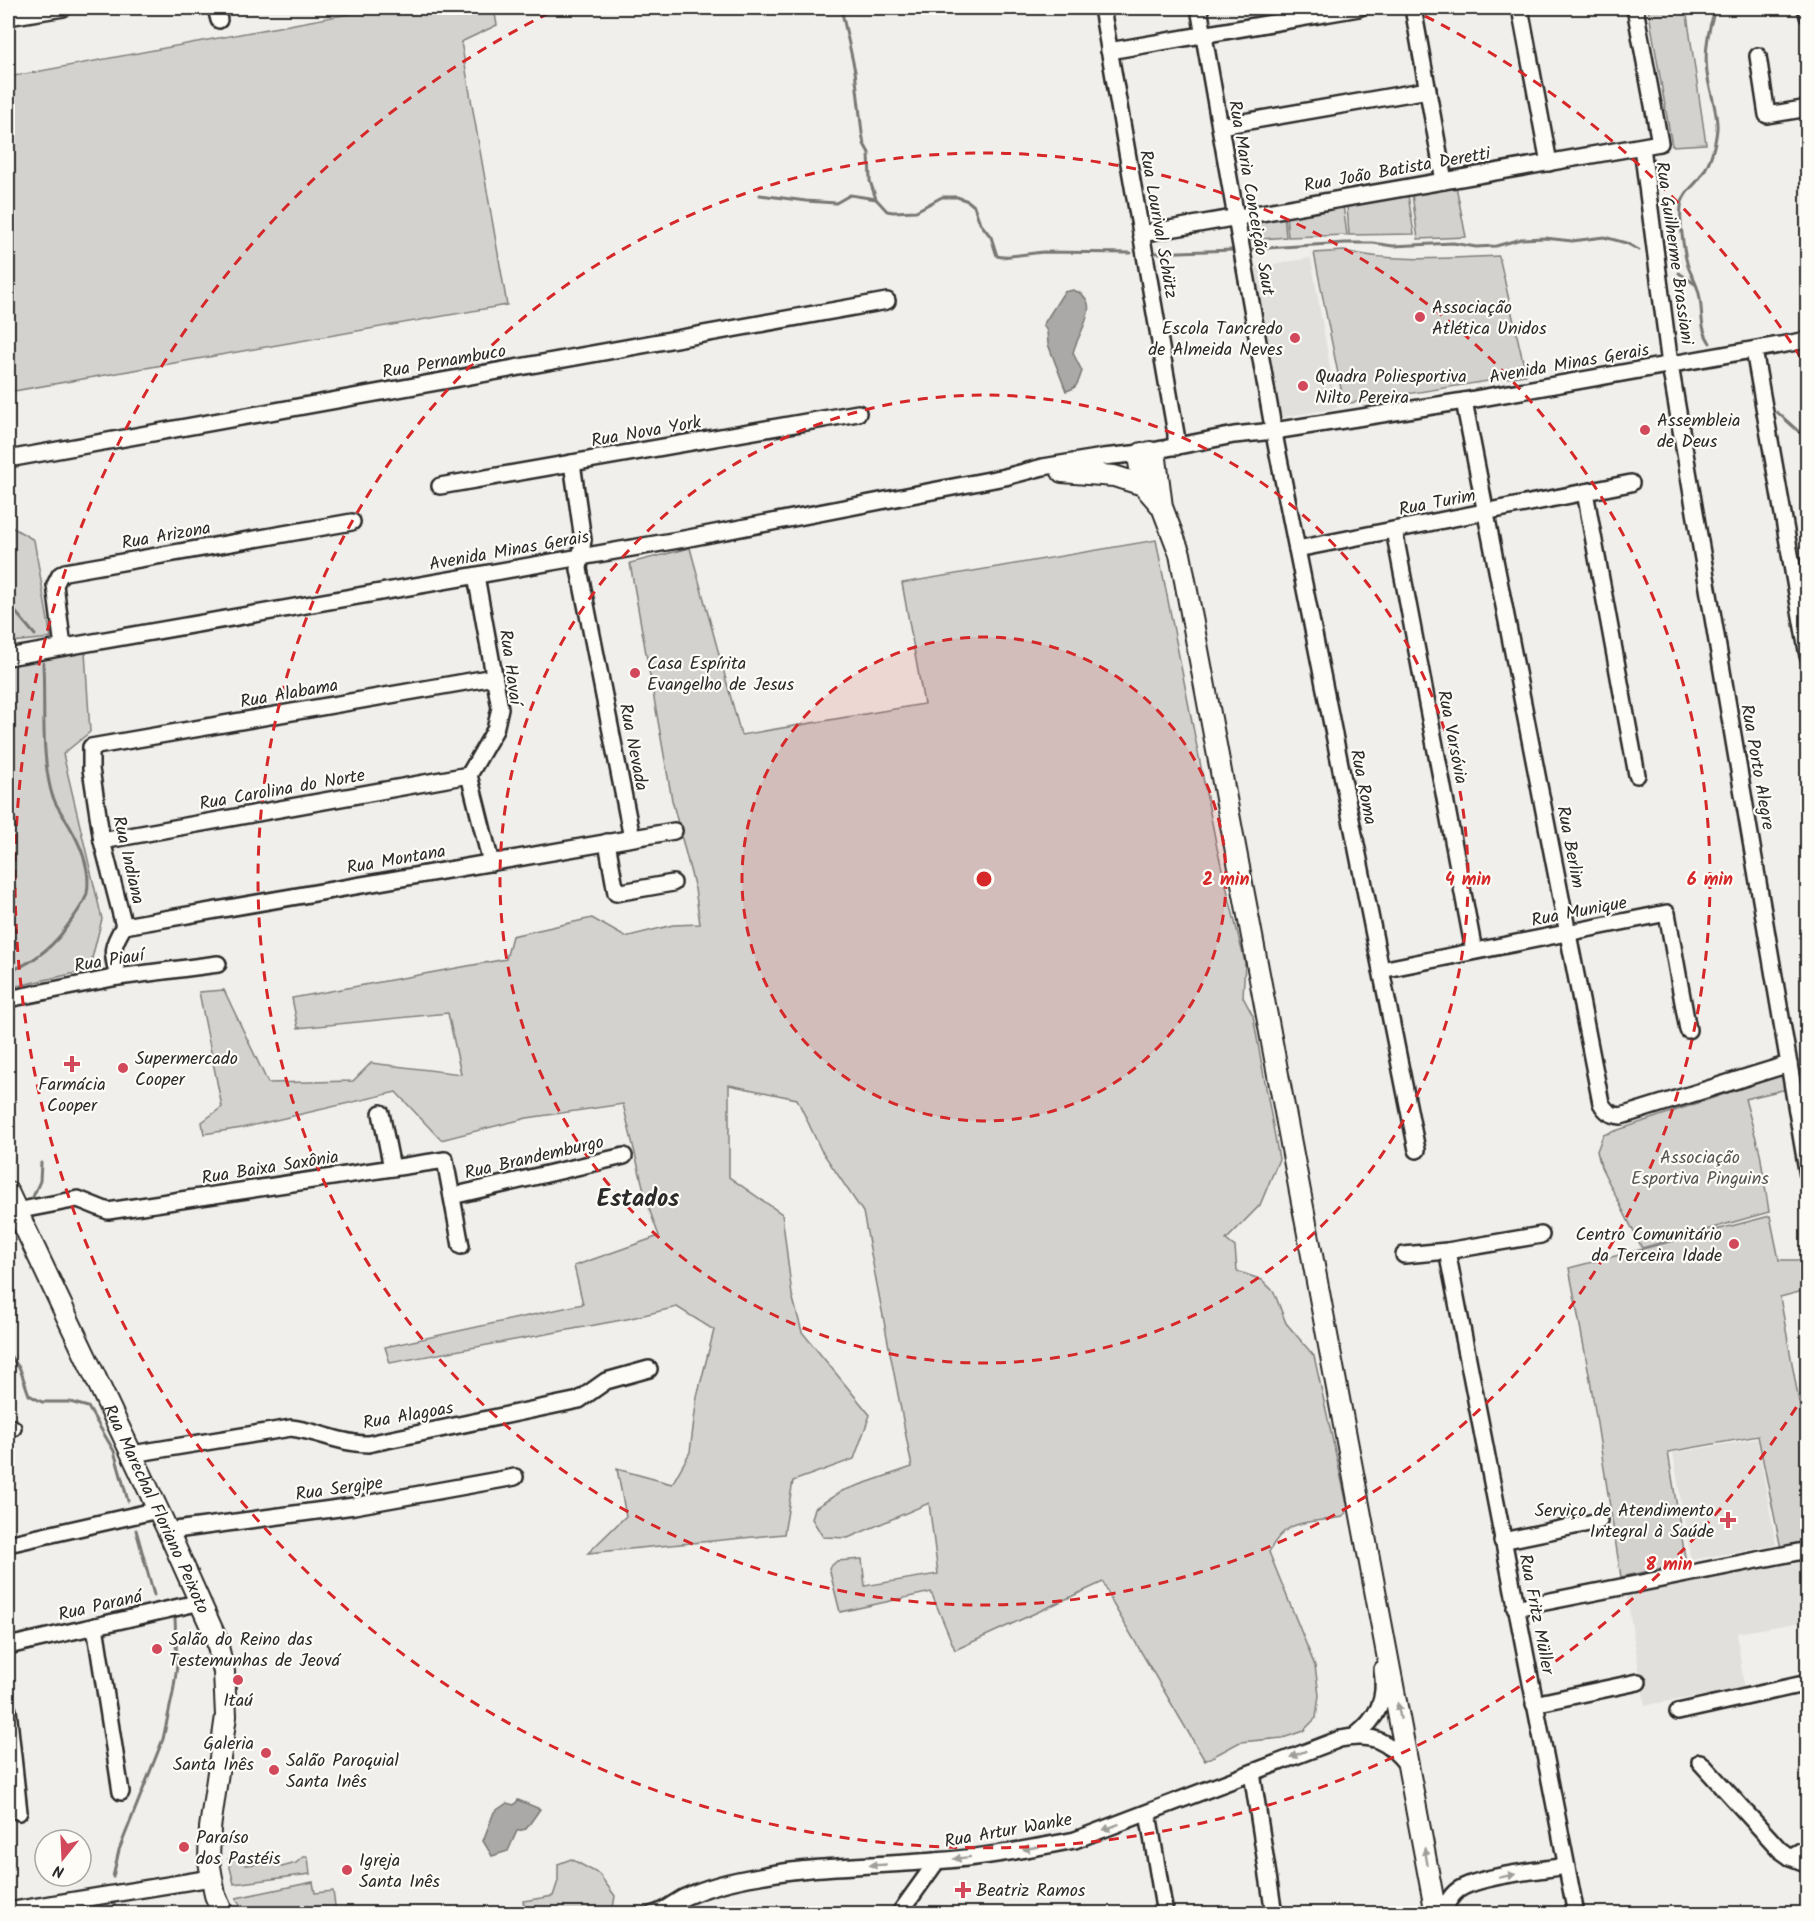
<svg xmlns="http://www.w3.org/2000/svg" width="1815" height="1921" viewBox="0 0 1815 1921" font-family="Kalam,sans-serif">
	<rect width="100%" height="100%" fill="#f0efeb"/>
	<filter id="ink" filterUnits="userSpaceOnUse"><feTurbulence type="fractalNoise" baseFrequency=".0167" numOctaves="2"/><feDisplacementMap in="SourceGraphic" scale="12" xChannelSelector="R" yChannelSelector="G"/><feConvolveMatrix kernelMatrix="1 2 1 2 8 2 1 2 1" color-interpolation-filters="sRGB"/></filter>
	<g filter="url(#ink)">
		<g fill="#e1e0dc">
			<path d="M1311,258L1337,408L1278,418L1252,268Z"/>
			<path d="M1757,1439L1776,1545L1691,1560L1673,1453Z"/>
			<path d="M1807,1562V1621L1737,1633L1744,1689L1645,1705L1626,1591Z"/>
		</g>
		<g fill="#d3d2cf" stroke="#7f7e7d" stroke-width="1.5">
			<path d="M381,8H494L497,25L461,42L507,305L8,392V77Z"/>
			<path d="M1648,8H1686L1706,144L1672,146Z"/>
			<path d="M1456,186L1466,237L1418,239L1412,194Z"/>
			<path d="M1408,195L1414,234L1349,235L1347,205Z"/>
			<path d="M1343,205L1347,235L1288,237L1286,215Z"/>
			<path d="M1284,215L1286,237L1251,240L1249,220Z"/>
			<path d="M1344,251C1396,263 1447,258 1499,256L1526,375L1344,404L1314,253Z"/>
			<path d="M8,526H10L34,540L51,638L11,642L8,636Z"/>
			<path d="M1156,540L1217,848L1245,963L1243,997L1253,1016L1279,1159L1260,1205L1226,1240L1235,1247L1237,1271L1262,1280L1274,1292L1286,1323L1314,1356L1348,1509L1343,1517C1308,1524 1287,1516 1269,1552L1315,1666L1319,1695L1316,1718L1303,1731L1283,1738L1240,1742L1205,1761L1113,1604L1103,1582L955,1650L931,1592L840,1612L829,1568L837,1561L862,1559L865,1586L938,1574L929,1503L848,1538L823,1537L812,1519L815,1508L842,1491L912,1467L863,1212L821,1150L797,1099L729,1085V1177L782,1214L792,1295L802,1332L870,1415L854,1459L793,1481L784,1534L588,1553L626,1516L617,1469L672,1484L690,1452L697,1397L714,1330L677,1307L627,1319L390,1363L385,1347L583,1304L574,1266L659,1236L647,1203L623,1104L527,1118L441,1140L396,1092L242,1128L204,1134L202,1122L222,1107L199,992L224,990L268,1083L353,1081L371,1063L461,1074L448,1013L298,1028L292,998L506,959L512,936L592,918L625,937L673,925L700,924L695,889L672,800L630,563L690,548L741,735L924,704L902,583Z"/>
			<path d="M85,652L90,732L63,754L102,919L89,970L8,988V946L17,943L8,925V663Z"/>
			<path d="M1784,1074L1787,1089L1745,1099L1760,1153L1769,1212L1642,1248L1601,1167L1597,1151L1603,1135Z"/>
			<path d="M1770,1216L1779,1260H1807V1290L1780,1297L1807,1446V1545L1781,1549L1758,1436L1668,1452L1686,1563L1621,1577L1590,1379L1569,1268Z"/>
			<path d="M236,1857L246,1865L270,1863L282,1867L296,1863L303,1857H308L310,1874L234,1884L228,1859Z"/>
			<path d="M571,1859L599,1874L615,1896L613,1908L582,1913H526L523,1901L553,1896L558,1881V1864Z"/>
			<path d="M313,1882L315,1893L333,1891L336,1913H245L236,1898Z"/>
		</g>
		<g fill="#aaa9a7" stroke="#777775" stroke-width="1.5">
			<path d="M1073,290C1106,301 1077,333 1073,353L1082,371C1078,382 1078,388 1066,391L1048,344L1047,331L1043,325L1064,292Z"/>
			<path d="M518,1800L540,1809L526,1829L517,1831L508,1851L492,1856L483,1841L494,1812L507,1803L514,1805Z"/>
		</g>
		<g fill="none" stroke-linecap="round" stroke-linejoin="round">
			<g stroke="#777775" stroke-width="3">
				<path d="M841,8L855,71L862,133L864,144L869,153L870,181L876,199L887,211L893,212L916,211L942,197H957L968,201L974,206L980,223L991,237L997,256L1002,257L1043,252L1131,253"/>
				<path d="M760,195L806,201L836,203L850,195L876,199"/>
				<path d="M1253,249L1345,243H1373L1393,246L1453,243L1476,247L1496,246L1521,239L1545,238L1572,241L1604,237L1626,243L1639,250"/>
				<path d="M1154,253L1232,250"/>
				<path d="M1679,273L1695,284"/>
				<path d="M1710,343C1698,326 1704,308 1698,290C1696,283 1692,276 1689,269C1684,256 1678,214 1682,202C1686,190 1692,188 1698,180C1710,165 1715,148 1717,129C1718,117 1712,96 1709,84C1703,60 1707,30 1716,8"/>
				<path d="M1777,412L1808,440"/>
				<path d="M8,603L35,635"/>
				<path d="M8,971C27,967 51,948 63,932C70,921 84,906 87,893C91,871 81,846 70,827C62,813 53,803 50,787C41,747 45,703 43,663"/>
				<path d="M32,1199L40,1181L41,1163"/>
				<path d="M8,1231L11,1227"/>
				<path d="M8,1353L20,1369L29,1395L42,1402H70L88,1407L114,1451L128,1501"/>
				<path d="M136,1530L154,1595"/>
				<path d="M113,1877L119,1850L163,1739L173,1693L177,1666L175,1618"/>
				<path d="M114,1902L115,1914"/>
			</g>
			<g stroke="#2b2b2b" stroke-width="20">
				<g id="minor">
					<path d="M216,8L219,20"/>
					<path d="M1102,8L1176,434V447"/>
					<path d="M1199,8L1276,444L1417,1150"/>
					<path d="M1413,8L1444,181"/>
					<path d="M1520,8L1549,163"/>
					<path d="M1806,8L1808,16"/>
					<path d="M8,17L64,8"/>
					<path d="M1109,51L1359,8"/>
					<path d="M1758,56L1767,115L1808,108"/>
					<path d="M1220,126L1428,90"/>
					<path d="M1642,147L1670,365L1808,1176"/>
					<path d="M1141,234L1660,143L1635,8"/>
					<path d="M1754,350L1808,656"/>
					<path d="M1464,401L1601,1103C1606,1112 1611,1115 1621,1116L1789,1064"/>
					<path d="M8,459L887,301"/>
					<path d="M572,463L583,540L579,569L632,838"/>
					<path d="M440,486L858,413"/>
					<path d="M1585,492L1637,775"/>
					<path d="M1394,530L1474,951"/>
					<path d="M1297,549L1631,483"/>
					<path d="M476,576L500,708L495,730L469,775L491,863"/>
					<path d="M63,647L55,585L60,575L65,572L352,522"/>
					<path d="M8,657L684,539L1005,477L1043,467L1103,457L1142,453L1234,435L1274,431L1464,401L1808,340"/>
					<path d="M102,841L469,775"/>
					<path d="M607,842L616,893L673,883"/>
					<path d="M124,926L674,831"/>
					<path d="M1381,970L1667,913L1688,1030"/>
					<path d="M118,977C112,951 110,949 124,926L102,841L91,769V747L494,677"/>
					<path d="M8,999L118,977L218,964"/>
					<path d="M381,1113L392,1168"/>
					<path d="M452,1196L624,1156"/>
					<path d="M16,1211L78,1199L108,1211L445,1160L461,1246"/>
					<path d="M1447,1251L1576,1914"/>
					<path d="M1404,1255L1447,1251L1541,1235"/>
					<path d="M8,1429L13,1428"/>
					<path d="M132,1454L291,1428C318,1431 341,1444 368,1444L579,1400L606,1381L649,1369"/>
					<path d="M168,1531L354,1506L515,1477"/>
					<path d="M1502,1541L1599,1521"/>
					<path d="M8,1544L158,1510"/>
					<path d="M1515,1608L1808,1550"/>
					<path d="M95,1626L121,1792"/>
					<path d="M8,1646L201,1602"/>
					<path d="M1534,1704L1638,1682"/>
					<path d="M8,1710L19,1812"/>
					<path d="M1678,1712L1808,1683"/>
					<path d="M1354,1737C1378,1718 1387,1700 1382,1669"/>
					<path d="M1700,1762L1780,1850L1790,1857L1808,1864"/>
					<path d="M1252,1773L1274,1914"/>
					<path d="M1148,1813L1165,1914"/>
					<path d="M1790,1857L1808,1847"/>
					<path d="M8,1911L211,1878"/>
					<path d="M653,1914C665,1912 674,1902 685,1897C709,1886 735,1880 760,1876C818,1865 876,1866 934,1861C981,1858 1028,1849 1075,1840L1340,1739C1372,1733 1388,1740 1408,1766"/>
					<path d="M899,1914L937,1861"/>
					<path d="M1444,1914C1445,1905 1451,1895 1458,1890C1478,1876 1541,1870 1566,1866"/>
				</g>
			</g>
			<g stroke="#2b2b2b" stroke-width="24">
				<g id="major">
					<path d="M1150,452L1156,459L1162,507L1180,554L1436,1914"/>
					<path d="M1142,453L1139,462L1143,485"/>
					<path d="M1062,472L1114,476L1143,485L1162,507"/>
					<path id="s1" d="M8,1192L168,1531L216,1638L224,1672L226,1716L210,1828L209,1861L215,1895L223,1914"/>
				</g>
			</g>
			<use href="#minor" stroke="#fdfcf7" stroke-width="15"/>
			<use href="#major" stroke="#fdfcf7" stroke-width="20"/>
		</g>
		<defs><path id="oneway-solid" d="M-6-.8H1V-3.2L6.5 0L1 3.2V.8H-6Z" transform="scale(1.5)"/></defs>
		<g fill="#9e9e9b">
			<use href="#oneway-solid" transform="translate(1399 1711) rotate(-101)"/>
			<use href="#oneway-solid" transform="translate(1298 1754) rotate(158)"/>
			<use href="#oneway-solid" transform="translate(1111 1827) rotate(159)"/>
			<use href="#oneway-solid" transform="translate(1031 1848) rotate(170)"/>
			<use href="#oneway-solid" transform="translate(1426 1856) rotate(-100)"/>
			<use href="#oneway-solid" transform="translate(962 1858) rotate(173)"/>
			<use href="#oneway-solid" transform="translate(878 1865) rotate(177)"/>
			<use href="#oneway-solid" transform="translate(1507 1876) rotate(-12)"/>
		</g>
	</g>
	<circle cx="984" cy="879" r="242" fill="#d62828" fill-opacity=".12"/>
	<g fill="none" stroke="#d62828" stroke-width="3" stroke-dasharray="10 8">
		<circle cx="984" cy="879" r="242"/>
		<circle cx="984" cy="879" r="484"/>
		<circle cx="984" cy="879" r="726"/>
		<path d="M1806 1392A969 969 0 1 1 559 8M1409 8A969 969 0 0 1 1806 366"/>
	</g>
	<g fill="#d1495b" stroke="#fdfcf7" stroke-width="2">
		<circle cx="1420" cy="317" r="6"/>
		<circle cx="1295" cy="338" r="6"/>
		<circle cx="1303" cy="386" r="6"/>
		<circle cx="1645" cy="430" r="6"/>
		<circle cx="635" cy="673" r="6"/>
		<path d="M69 1055h6v6h6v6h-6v6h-6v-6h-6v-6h6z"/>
		<circle cx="123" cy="1068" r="6"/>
		<circle cx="1734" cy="1244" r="6"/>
		<path d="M1725 1511h6v6h6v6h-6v6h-6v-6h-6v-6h6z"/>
		<circle cx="157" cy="1649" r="6"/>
		<circle cx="238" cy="1680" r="6"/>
		<circle cx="266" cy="1753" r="6"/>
		<circle cx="274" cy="1770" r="6"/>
		<circle cx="184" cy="1847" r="6"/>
		<circle cx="347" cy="1870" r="6"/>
		<path d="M960 1881h6v6h6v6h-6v6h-6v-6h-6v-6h6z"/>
	</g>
	<g text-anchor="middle" stroke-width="4.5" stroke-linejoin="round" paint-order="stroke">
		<g font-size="18" fill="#2b2b2b" stroke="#fdfcf7">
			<text transform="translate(1397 169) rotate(-10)" y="6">Rua João Batista Deretti</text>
			<text transform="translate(1252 198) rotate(80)" y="6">Rua Maria Conceição Saut</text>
			<text transform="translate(1159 224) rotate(80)" y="6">Rua Lourival Schütz</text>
			<text transform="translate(1675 253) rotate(82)" y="6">Rua Guilherme Brassiani</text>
			<text transform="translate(444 361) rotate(-10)" y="6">Rua Pernambuco</text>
			<text transform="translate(1569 363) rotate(-10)" y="6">Avenida Minas Gerais</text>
			<text transform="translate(646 431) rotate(-10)" y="6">Rua Nova York</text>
			<text transform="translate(1437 502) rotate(-11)" y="6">Rua Turim</text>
			<text transform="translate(166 535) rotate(-10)" y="6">Rua Arizona</text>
			<text transform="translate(509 550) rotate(-10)" y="6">Avenida Minas Gerais</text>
			<text transform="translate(511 667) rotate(82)" y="6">Rua Havaí</text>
			<text transform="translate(289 693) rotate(-10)" y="6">Rua Alabama</text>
			<text transform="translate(1453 737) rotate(79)" y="6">Rua Varsóvia</text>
			<text transform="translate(634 747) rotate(79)" y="6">Rua Nevada</text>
			<text transform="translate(1758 767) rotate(80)" y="6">Rua Porto Alegre</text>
			<text transform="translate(1364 787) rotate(79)" y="6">Rua Roma</text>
			<text transform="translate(282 789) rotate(-10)" y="6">Rua Carolina do Norte</text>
			<text transform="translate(1571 847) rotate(79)" y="6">Rua Berlim</text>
			<text transform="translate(396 859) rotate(-10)" y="6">Rua Montana</text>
			<text transform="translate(129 860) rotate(77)" y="6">Rua Indiana</text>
			<text transform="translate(1579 911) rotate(-11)" y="6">Rua Munique</text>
			<text transform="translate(109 960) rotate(-9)" y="6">Rua Piauí</text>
			<text transform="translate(534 1157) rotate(-13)" y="6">Rua Brandemburgo</text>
			<text transform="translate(270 1167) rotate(-9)" y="6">Rua Baixa Saxônia</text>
			<text transform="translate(408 1415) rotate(-10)" y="6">Rua Alagoas</text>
			<text transform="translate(339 1488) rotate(-8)" y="6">Rua Sergipe</text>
			<text dy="6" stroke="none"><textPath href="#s1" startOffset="350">Rua Marechal Floriano Peixoto</textPath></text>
			<text transform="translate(100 1605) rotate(-13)" y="6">Rua Paraná</text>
			<text transform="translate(1537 1614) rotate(79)" y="6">Rua Fritz Müller</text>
			<text transform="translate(1008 1830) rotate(-10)" y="6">Rua Artur Wanke</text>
		</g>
		<g font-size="18" fill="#2b2b2b" stroke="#fdfcf7" text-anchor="start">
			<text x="1432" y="313">Associação<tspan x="1432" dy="21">Atlética Unidos</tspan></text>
			<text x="1283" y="334" text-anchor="end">Escola Tancredo<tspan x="1283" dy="21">de Almeida Neves</tspan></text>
			<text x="1315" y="382">Quadra Poliesportiva<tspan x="1315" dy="21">Nilto Pereira</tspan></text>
			<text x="1657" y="426">Assembleia<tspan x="1657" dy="21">de Deus</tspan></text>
			<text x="647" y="669">Casa Espírita<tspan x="647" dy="21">Evangelho de Jesus</tspan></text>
			<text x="135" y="1064">Supermercado<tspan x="135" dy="21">Cooper</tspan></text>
			<text x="72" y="1090" text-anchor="middle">Farmácia<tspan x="72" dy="21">Cooper</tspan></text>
			<text x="1722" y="1240" text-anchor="end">Centro Comunitário<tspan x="1722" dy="21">da Terceira Idade</tspan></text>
			<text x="1714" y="1516" text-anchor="end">Serviço de Atendimento<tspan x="1714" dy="21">Integral à Saúde</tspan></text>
			<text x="169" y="1645">Salão do Reino das<tspan x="169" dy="21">Testemunhas de Jeová</tspan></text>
			<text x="238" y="1706" text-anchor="middle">Itaú</text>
			<text x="254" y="1749" text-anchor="end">Galeria<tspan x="254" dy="21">Santa Inês</tspan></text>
			<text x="286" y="1766">Salão Paroquial<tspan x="286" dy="21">Santa Inês</tspan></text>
			<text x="196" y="1843">Paraíso<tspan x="196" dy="21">dos Pastéis</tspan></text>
			<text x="359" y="1866">Igreja<tspan x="359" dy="21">Santa Inês</tspan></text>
			<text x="976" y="1896">Beatriz Ramos</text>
		</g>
		<g font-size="18" fill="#555554" stroke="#fdfcf7">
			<text x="1700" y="1163">Associação<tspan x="1700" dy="21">Esportiva Pinguins</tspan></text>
		</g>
		<g font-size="24" font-weight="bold" fill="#2b2b2b" stroke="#fdfcf7">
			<text x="638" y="1206">Estados</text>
		</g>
	</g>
	<circle cx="984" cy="879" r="9" fill="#d62828" stroke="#fdfcf7" stroke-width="3"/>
	<g font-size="18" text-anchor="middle" font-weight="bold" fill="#d62828" stroke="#fdfcf7" stroke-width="4.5" stroke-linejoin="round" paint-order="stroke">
		<text x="1226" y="885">2 min</text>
		<text x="1468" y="885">4 min</text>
		<text x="1710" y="885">6 min</text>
		<text x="1669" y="1570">8 min</text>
	</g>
	<rect width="1815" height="1921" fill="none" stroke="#fdfcf7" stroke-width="30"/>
	<rect x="15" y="15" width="1785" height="1891" fill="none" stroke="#2b2b2b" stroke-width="2" filter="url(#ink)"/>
	<g transform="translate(63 1858) rotate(198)"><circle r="28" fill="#fdfcf7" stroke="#a9a8a5" stroke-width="1.5"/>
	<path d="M0-4.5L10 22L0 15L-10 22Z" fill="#d1495b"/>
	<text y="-9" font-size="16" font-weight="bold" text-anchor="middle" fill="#2b2b2b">N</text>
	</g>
</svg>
